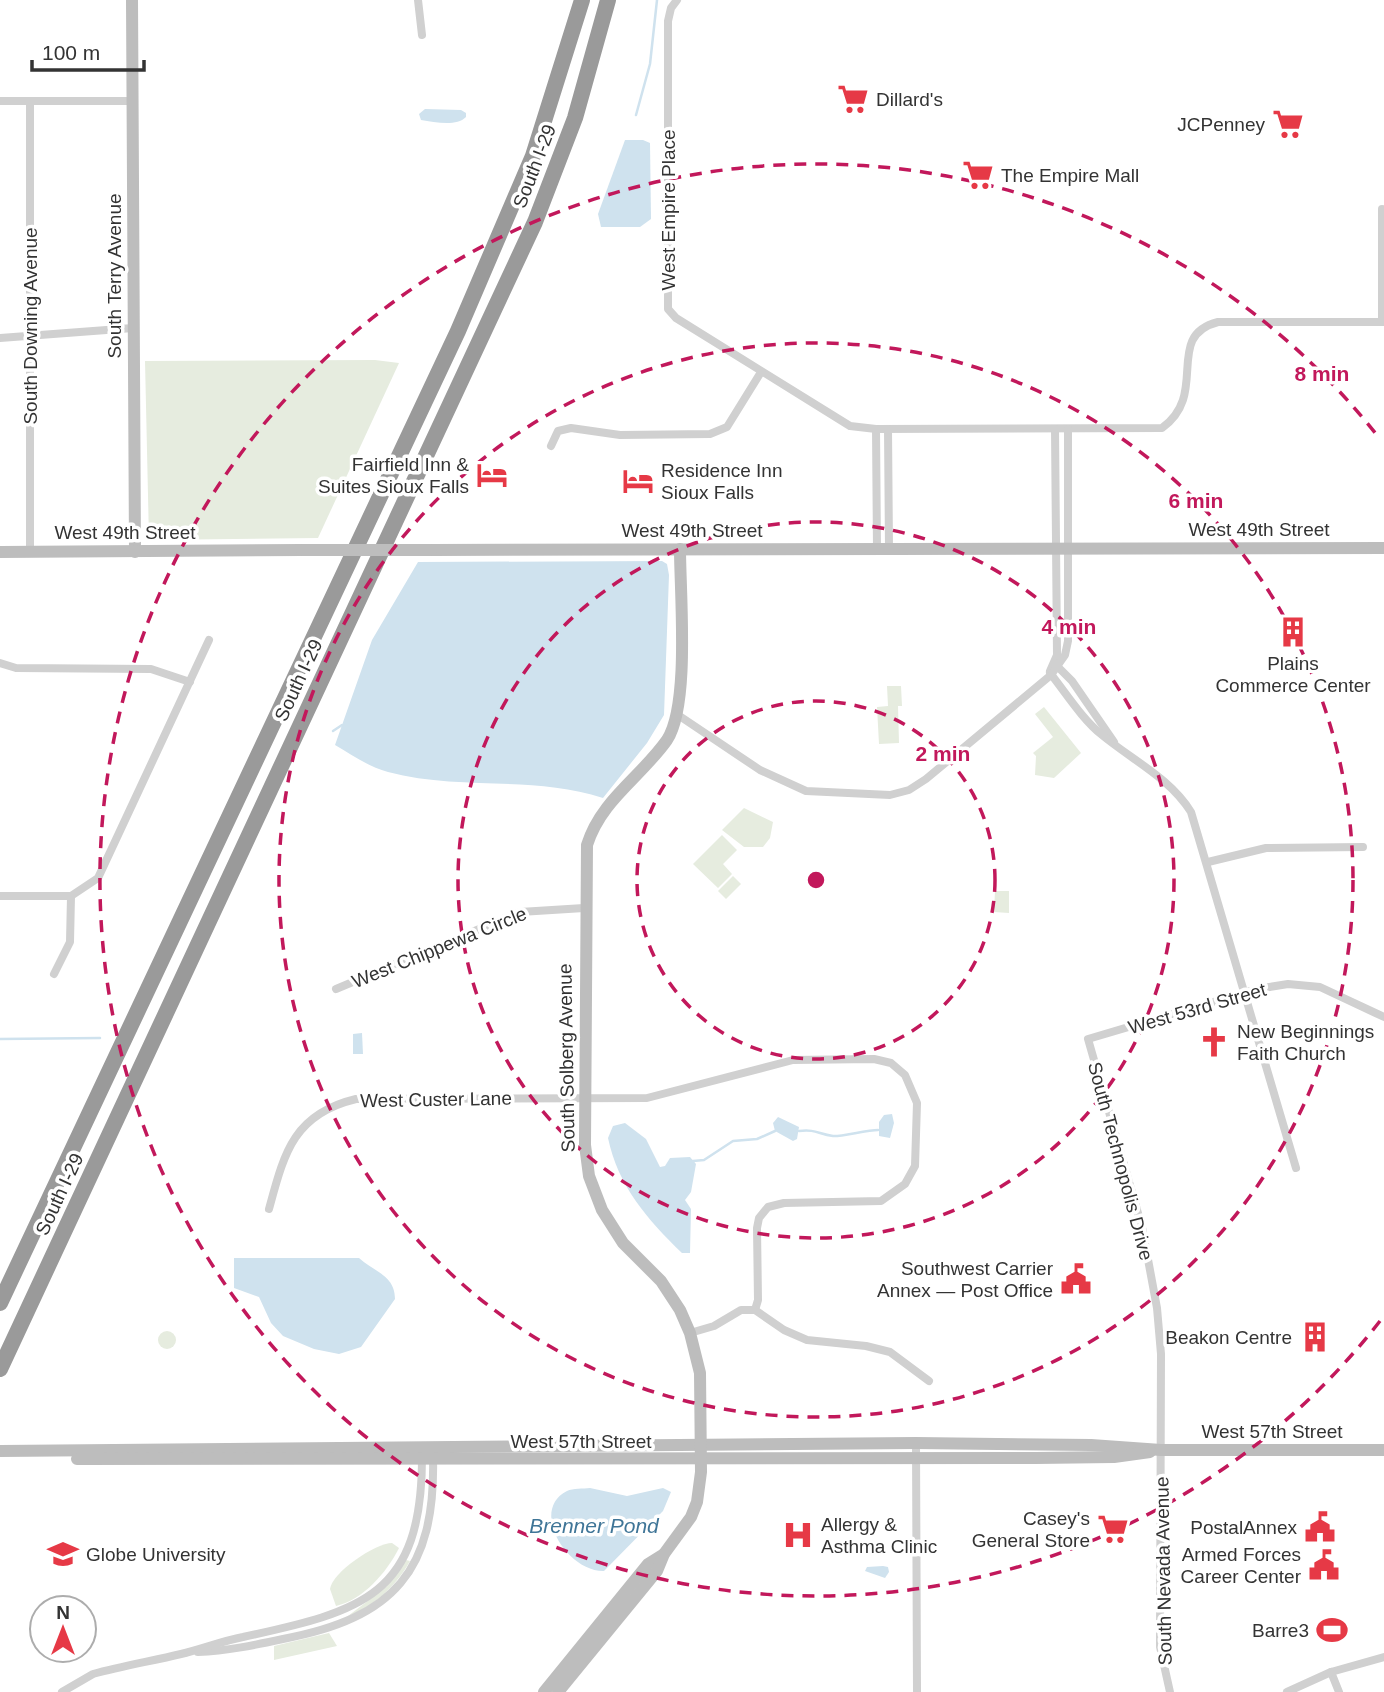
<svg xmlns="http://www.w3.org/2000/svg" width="1384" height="1692" viewBox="0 0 1384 1692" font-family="Helvetica,sans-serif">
	<rect width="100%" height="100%" fill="#fff"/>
	<g fill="#e6ecdf">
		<path d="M375,360L399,363L318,538L149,540L145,361Z"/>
		<path d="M887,686H901L902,706H898L899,743L879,744L877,707L888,706Z"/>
		<path d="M1044,707L1081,753L1054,778L1035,775L1036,756L1033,753L1053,737L1035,714Z"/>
		<path d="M744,808L773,822L770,838L763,847H744L722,830Z"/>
		<path d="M722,835L737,850L723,864L732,874L718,888L693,864Z"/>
		<path d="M733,876L741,884L726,899L718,891Z"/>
		<path d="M995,891H1009V913L994,912Z"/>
		<circle cx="167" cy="1340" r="9"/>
		<path d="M392,1543L399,1548C387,1572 363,1600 336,1606L330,1589C332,1572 376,1543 392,1543Z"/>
		<path d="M406,1560L410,1561C396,1586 375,1606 348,1616L386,1587Z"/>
		<path d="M329,1633L337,1646L274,1660V1646Z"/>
	</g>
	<g fill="#cfe2ee">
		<path d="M425,109L461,110L466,113V117C456,127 435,122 421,120L419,114Z"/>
		<path d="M625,140H643L650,143L651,219L640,227H601L598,214Z"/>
		<path d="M662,561L667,564L669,575L664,715L647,743L603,798C533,775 459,791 388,772C369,767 352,755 335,745L372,640L418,562Z"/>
		<path d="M362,1033L363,1054H353V1034Z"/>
		<path d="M892,1114L894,1123L890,1138L879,1136V1122L884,1115Z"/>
		<path d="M778,1117L799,1127L797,1139L793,1141L775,1131L773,1123Z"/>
		<path d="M625,1123L646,1139L660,1167L665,1166L670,1158L690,1157L696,1164L691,1192L685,1200L691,1209L690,1253H682C647,1219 618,1186 608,1138L613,1126Z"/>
		<path d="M234,1258H359C374,1272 395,1275 395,1299L361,1347L339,1354L314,1349L283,1336L271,1323L259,1297L234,1288Z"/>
		<path d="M590,1488L627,1496L663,1488L671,1492L663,1511L604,1571C567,1572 529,1510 567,1491C573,1488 583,1489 590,1488Z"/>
		<path d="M883,1566L888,1567L889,1572L885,1578L865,1571L867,1567Z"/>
	</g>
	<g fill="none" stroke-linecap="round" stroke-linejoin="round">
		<g stroke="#cfe2ee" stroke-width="2.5">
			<path d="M636,115L650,64L657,0"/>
			<path d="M333,731L342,725"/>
			<path d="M0,1039L100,1038"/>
			<path d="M799,1131C816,1129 818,1134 833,1136C840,1137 867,1130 878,1130"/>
			<path d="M693,1161L704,1160L733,1141L757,1139L775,1131"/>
		</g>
		<g stroke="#d0d0d0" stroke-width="8">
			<path d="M418,0L422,35"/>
			<path d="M677,0L671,8L668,21V309L676,318L850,426L876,429L1162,428C1210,394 1163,336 1218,322H1384"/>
			<path d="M0,101H133"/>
			<path d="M30,101V552"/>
			<path d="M1382,209V322"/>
			<path d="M0,338L133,328"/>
			<path d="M876,429L877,550"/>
			<path d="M888,429L889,549"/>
			<path d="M551,446L558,431L571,428L620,435L710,434L727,427L761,372"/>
			<path d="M0,663L16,668L151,669L190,682"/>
			<path d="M1055,664L1072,681L1114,742"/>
			<path d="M1050,671L1057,655L1055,429"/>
			<path d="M1050,673C1066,693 1082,719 1102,735C1132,760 1170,778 1191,812L1296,1168"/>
			<path d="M678,715L760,770L806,791L890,795L909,790L926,779L1051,675L1065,655L1068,641V429"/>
			<path d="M1208,862L1266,848L1363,847"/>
			<path d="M0,896H71L98,878L209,640"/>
			<path d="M54,974L70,942L71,896"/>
			<path d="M336,989L520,912L584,908"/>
			<path d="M269,1209C284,1154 293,1114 356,1099L647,1098L793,1060L874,1059L891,1063L905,1075L917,1103L915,1166L905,1184L881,1201L784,1203L768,1207L759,1218L757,1228L758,1300L755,1310"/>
			<path d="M755,1310L784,1330L807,1340L866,1346L890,1352L929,1381"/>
			<path d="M690,1333L714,1326L741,1310H755"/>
			<path d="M916,1443L917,1692"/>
			<path d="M198,1652C227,1651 255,1645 283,1639C394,1618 436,1571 433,1456"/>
			<path d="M1331,1672L1339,1692"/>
			<path d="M62,1692L93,1674C122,1666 152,1661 181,1654C202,1649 222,1641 243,1637C363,1611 422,1596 422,1457"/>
			<path d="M1170,1692L1160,1647L1161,1354L1157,1308L1142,1227L1088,1039L1257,989L1288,984L1320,987L1384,1017"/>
			<path d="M1287,1692L1331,1672L1384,1657"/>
		</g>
		<g stroke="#bdbdbd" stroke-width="12">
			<path d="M132,0L135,552"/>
			<path d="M431,550L1384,548"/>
			<path d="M0,552L302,550"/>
			<path d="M0,1451L916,1443L1091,1445L1161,1450H1384"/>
			<path d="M77,1459L1036,1458L1114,1457L1150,1452"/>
			<path d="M544,1692L648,1564L664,1554"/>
			<path d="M558,1692L657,1571L664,1554L691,1517L697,1502L701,1472L700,1373L690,1333L680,1310L661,1281L623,1243L602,1210L589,1176L585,1145L587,845C601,800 641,777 667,740C690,705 680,594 680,549"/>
		</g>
		<g stroke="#9a9a9a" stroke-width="16">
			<path d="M0,1303L458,331L533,156L582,0"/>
			<path d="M0,1369L535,222L575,118L608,0"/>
		</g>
		<path stroke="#bdbdbd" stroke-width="12" d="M302,550H431"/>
	</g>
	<g fill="none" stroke="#c2185b" stroke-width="3.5" stroke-dasharray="12 9">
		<circle cx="816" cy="880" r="179"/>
		<circle cx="816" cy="880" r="358"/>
		<circle cx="816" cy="880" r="537"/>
		<path d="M1380 1321A716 716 0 1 1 1380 439"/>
	</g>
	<defs>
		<g id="supermarket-bare" transform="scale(2.415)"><path d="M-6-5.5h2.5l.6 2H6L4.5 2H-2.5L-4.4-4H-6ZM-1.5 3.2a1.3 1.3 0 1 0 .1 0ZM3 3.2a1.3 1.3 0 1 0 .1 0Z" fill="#e63946" stroke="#fff" stroke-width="2.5" paint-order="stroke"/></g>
		<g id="hotel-bare" transform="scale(2.415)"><path d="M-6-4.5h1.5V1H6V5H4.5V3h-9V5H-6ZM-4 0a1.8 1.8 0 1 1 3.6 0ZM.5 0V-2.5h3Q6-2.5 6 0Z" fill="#e63946" stroke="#fff" stroke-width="2.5" paint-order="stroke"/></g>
		<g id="building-bare" transform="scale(2.415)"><path d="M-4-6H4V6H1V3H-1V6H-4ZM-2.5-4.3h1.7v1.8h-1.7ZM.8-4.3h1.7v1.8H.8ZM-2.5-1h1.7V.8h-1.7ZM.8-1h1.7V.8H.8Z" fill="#e63946" stroke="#fff" stroke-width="2.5" paint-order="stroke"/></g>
		<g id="church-bare" transform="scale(2.415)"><path d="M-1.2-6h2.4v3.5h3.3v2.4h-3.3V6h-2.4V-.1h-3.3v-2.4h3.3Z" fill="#e63946" stroke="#fff" stroke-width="2.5" paint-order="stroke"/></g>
		<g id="civic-bare" transform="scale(2.415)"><path d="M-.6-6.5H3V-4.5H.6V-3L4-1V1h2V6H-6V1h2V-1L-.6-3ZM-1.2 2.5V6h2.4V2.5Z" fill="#e63946" stroke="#fff" stroke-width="2.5" paint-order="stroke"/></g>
		<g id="hospital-bare" transform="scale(2.415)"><path d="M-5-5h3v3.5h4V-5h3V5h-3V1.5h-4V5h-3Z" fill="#e63946" stroke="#fff" stroke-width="2.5" paint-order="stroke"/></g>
		<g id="university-bare" transform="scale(2.415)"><path d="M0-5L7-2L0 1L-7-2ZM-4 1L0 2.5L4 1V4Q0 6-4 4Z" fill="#e63946" stroke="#fff" stroke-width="2.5" paint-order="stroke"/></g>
		<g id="stadium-bare" transform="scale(2.415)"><path d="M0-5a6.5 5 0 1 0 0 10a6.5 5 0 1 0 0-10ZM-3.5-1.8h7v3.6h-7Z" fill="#e63946" stroke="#fff" stroke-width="2.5" paint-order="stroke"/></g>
	</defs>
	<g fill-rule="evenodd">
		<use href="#supermarket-bare" x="853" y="99"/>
		<use href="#supermarket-bare" x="1288" y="124"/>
		<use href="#supermarket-bare" x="978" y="175"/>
		<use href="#hotel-bare" x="492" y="475"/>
		<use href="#hotel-bare" x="638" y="481"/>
		<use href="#building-bare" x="1293" y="632"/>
		<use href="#church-bare" x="1214" y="1042"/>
		<use href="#civic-bare" x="1076" y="1279"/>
		<use href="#building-bare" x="1315" y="1337"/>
		<use href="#civic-bare" x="1320" y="1527"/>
		<use href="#supermarket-bare" x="1113" y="1529"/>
		<use href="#hospital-bare" x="798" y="1535"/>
		<use href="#university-bare" x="63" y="1554"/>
		<use href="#civic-bare" x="1324" y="1565"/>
		<use href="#stadium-bare" x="1332" y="1630"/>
	</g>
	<g text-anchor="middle" stroke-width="7" stroke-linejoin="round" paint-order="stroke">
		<g font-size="19" fill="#333" stroke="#fff" text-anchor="end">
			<text x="876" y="106" text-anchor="start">Dillard's</text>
			<text x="1265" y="131">JCPenney</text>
			<text x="1001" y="182" text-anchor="start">The Empire Mall</text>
			<text x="469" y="471">Fairfield Inn &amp;<tspan x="469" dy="22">Suites Sioux Falls</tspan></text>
			<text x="661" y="477" text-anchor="start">Residence Inn<tspan x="661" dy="22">Sioux Falls</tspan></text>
			<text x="1293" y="670" text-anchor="middle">Plains<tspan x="1293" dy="22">Commerce Center</tspan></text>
			<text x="1237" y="1038" text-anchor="start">New Beginnings<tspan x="1237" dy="22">Faith Church</tspan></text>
			<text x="1053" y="1275">Southwest Carrier<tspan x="1053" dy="22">Annex — Post Office</tspan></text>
			<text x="1292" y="1344">Beakon Centre</text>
			<text x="1090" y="1525">Casey's<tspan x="1090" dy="22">General Store</tspan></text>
			<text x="821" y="1531" text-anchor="start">Allergy &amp;<tspan x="821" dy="22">Asthma Clinic</tspan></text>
			<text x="1297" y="1534">PostalAnnex</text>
			<text x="86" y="1561" text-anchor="start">Globe University</text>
			<text x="1301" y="1561">Armed Forces<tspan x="1301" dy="22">Career Center</tspan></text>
			<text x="1309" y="1637">Barre3</text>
		</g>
		<g font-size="19" fill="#333" stroke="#fff">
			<text transform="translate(534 166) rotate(-69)" y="7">South I-29</text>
			<text transform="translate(668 210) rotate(-90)" y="7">West Empire Place</text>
			<text transform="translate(114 276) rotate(-90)" y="7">South Terry Avenue</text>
			<text transform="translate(30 326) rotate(-90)" y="7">South Downing Avenue</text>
			<text x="1259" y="536">West 49th Street</text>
			<text x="692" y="537">West 49th Street</text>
			<text x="125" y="539">West 49th Street</text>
			<text transform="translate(298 680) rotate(-65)" y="7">South I-29</text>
			<text transform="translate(439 947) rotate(-22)" y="7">West Chippewa Circle</text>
			<text transform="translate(1197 1008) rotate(-16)" y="7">West 53rd Street</text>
			<text transform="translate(566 1058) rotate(-91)" y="7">South Solberg Avenue</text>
			<text transform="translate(436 1099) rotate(-1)" y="7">West Custer Lane</text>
			<text transform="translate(1121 1161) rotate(75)" y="7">South Technopolis Drive</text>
			<text transform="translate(59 1194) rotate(-65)" y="7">South I-29</text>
			<text x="1272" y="1438">West 57th Street</text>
			<text x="581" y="1448">West 57th Street</text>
			<text transform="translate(1163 1571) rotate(-91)" y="7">South Nevada Avenue</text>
		</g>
		<g font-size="21" font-style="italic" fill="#3f7597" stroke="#fff">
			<text x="594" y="1533">Brenner Pond</text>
		</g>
	</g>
	<circle cx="816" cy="880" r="10" fill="#c2185b" stroke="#fff" stroke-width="3.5"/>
	<g font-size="21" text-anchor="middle" font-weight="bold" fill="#c2185b" stroke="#fff" stroke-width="7" stroke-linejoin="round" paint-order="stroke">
		<text x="1322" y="381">8 min</text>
		<text x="1196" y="508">6 min</text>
		<text x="1069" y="634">4 min</text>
		<text x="943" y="761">2 min</text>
	</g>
	<g transform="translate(63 1629)"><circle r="33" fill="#ffffff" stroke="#adadad" stroke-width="2"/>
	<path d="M0-5L12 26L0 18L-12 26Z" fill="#e63946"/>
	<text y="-10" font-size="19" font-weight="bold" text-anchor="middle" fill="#333333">N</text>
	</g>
	<path d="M32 60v10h112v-10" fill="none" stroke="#333333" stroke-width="3.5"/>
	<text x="42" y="60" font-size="21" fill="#333333" stroke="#ffffff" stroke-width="5" paint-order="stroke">100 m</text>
</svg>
